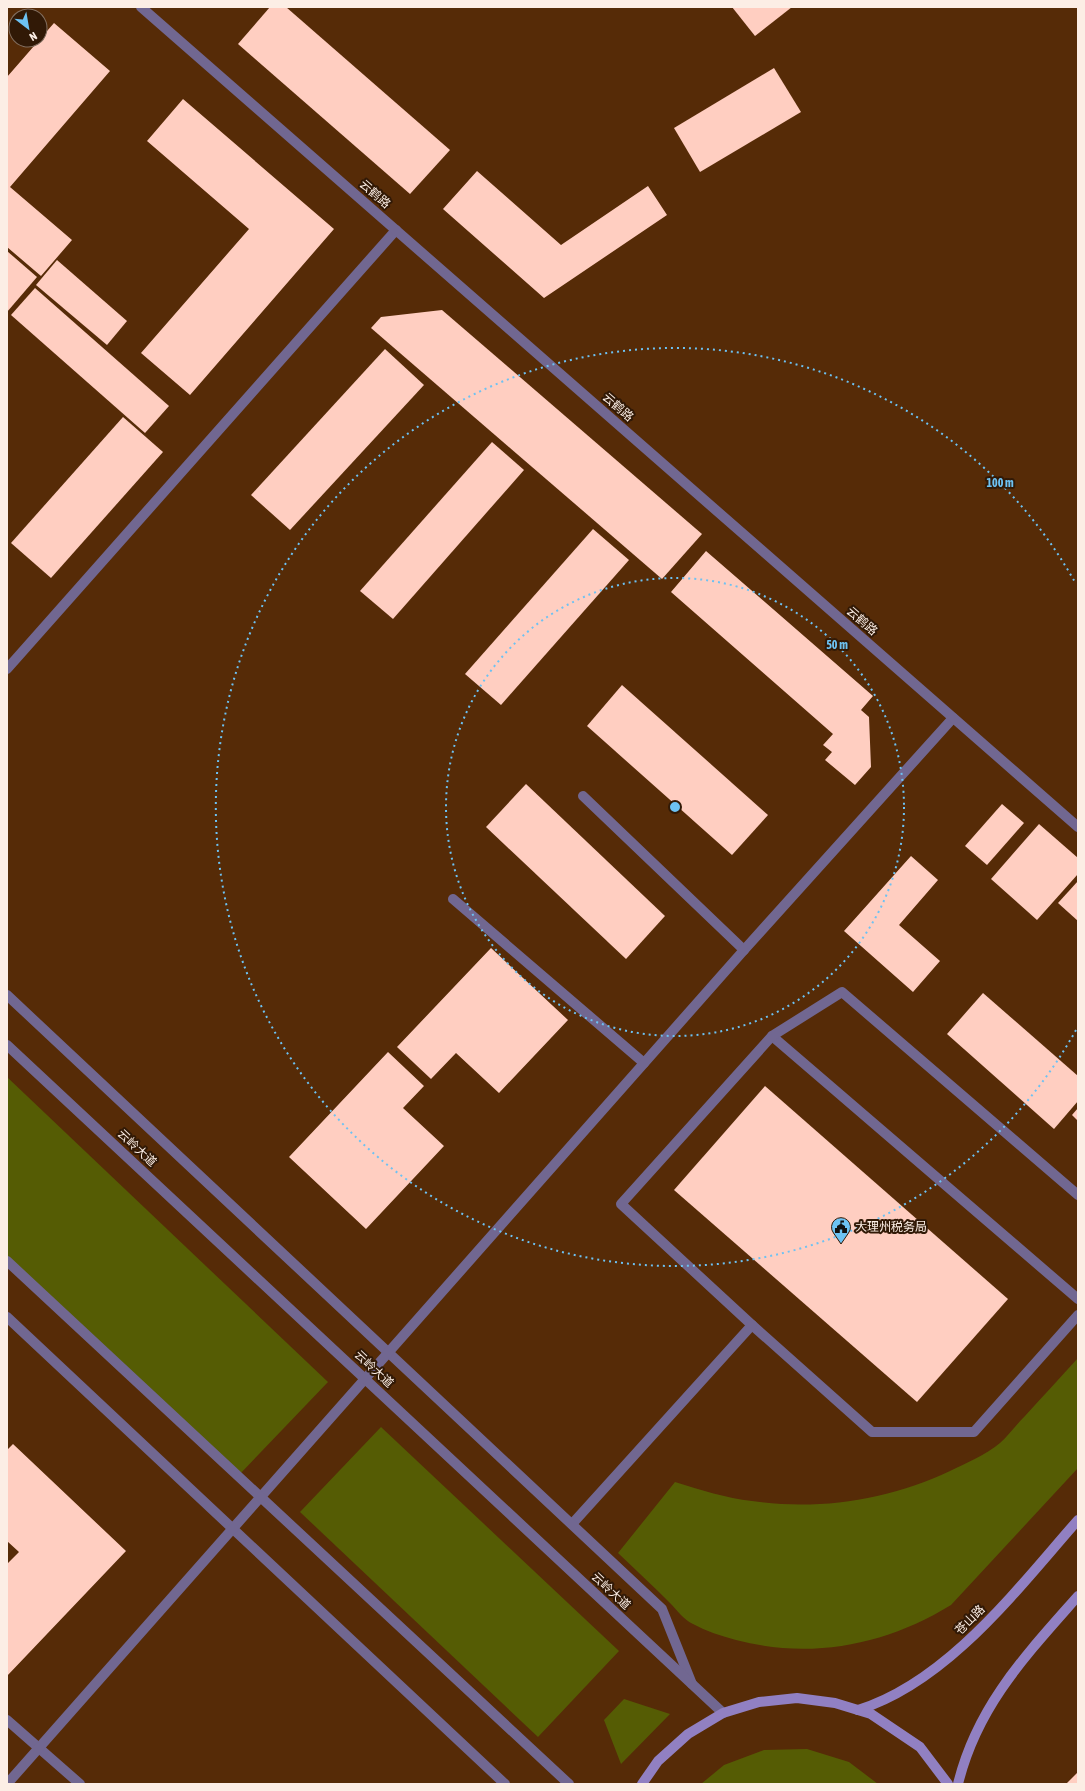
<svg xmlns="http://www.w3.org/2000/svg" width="1085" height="1791" viewBox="0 0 1085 1791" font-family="'Asap Condensed','Noto Sans SC',sans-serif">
	<rect width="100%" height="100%" fill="#562b07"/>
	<g fill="#555c04">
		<path d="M7,1077L328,1382L238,1476L7,1256Z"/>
		<path d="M1078,1358V1468L951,1605C886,1645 811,1660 736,1640C721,1636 706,1631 693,1624C684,1620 677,1610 670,1603C653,1586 635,1569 618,1553L675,1482C701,1490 726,1498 752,1501C818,1511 889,1500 950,1471C966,1463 986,1455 1000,1443C1009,1435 1016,1425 1025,1416C1042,1397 1060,1378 1078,1358Z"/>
		<path d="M381,1427L619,1651L538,1737L300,1512Z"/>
		<path d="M624,1699L670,1714L621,1764L604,1720Z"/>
		<path d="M807,1749L849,1762L878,1784H701L724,1765L764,1750Z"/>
	</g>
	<g fill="#ffcec1">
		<path d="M270,7H286L450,150L410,194L238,44Z"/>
		<path d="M732,7H792L755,36Z"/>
		<path d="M54,23L110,71L10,187L72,240L41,276L7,247V77Z"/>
		<path d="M774,68L801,112L700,172L674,128Z"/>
		<path d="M183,99L334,229L190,395L141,353L249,229L147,141Z"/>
		<path d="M477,171L561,245L648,186L667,215L544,298L443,209Z"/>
		<path d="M7,251L37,277L7,312Z"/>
		<path d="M57,260L127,321L107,345L36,285Z"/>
		<path d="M35,288L169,406L145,433L11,315Z"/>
		<path d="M442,310L702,534L662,579L371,328L381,317Z"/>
		<path d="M385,349L424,385L290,530L251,495Z"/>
		<path d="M123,417L163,452L51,578L11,543Z"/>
		<path d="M492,442L524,470L393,619L360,591Z"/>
		<path d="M593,529L629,560L501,705L465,674Z"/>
		<path d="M706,551L873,696L861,710L869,717L871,767L855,785L825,760L832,752L823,745L833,734L671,592Z"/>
		<path d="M622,685L768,815L732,855L587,726Z"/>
		<path d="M526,784L665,916L626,959L486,827Z"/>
		<path d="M1002,804L1024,823L987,865L965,846Z"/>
		<path d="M1039,824L1078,858V874L1037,920L991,879Z"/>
		<path d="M911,856L938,880L899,925L940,961L913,992L844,931Z"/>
		<path d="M1078,881V921L1058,903Z"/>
		<path d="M491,948L568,1020L499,1093L456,1053L431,1079L397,1047Z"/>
		<path d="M983,993L1078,1076V1101L1054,1129L947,1034Z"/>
		<path d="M388,1052L424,1086L403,1108L444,1146L366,1229L289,1157Z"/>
		<path d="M765,1086L1008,1299L917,1402L674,1190Z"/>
		<path d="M1078,1108V1121L1072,1115Z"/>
		<path d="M13,1444L126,1551L7,1676V1564L19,1552L7,1541V1450Z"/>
		<path d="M1078,1772V1784H1066Z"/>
	</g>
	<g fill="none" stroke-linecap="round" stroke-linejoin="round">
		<g stroke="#716791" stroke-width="10">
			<path d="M583,796L744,950"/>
			<path d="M453,899L644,1063"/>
			<path d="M772,1036L1078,1299"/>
			<path d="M1078,1195L842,992L772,1036L621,1204L752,1325L872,1432H974L1078,1315"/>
			<path d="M572,1524L752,1325"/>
		</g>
		<g stroke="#716791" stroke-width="10">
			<path d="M7,669L396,230"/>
			<path d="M7,995L662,1609L692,1684"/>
			<path d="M7,1317L505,1784"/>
			<path d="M7,1720L80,1784"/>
			<path d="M7,1784L744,950L953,718"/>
		</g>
		<g stroke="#716791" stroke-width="10">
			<path d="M141,7L1078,827"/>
			<path d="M7,1045L723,1713"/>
			<path d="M7,1261L569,1784"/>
		</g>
		<g stroke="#9180c2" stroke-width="10">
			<path d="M858,1710C948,1682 1018,1588 1078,1520"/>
			<path d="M642,1784L658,1761L688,1734L723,1713L759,1702L797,1698L835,1703L871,1714L920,1747L948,1784"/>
			<path d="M958,1784C977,1706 1026,1655 1078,1596"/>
		</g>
	</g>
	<g fill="none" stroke="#6dc2f3" stroke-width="2" stroke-dasharray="2 4">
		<circle cx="675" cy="807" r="229"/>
		<path d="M1076 1030A459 459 0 1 1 1076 584"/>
	</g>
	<defs>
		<g id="civic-pin" transform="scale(1)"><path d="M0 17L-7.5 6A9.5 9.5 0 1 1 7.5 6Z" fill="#6dc2f3" stroke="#311906"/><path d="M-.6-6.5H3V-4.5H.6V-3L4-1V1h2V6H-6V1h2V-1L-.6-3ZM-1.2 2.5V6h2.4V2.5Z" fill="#111"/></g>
	</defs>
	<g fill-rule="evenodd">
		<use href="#civic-pin" x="841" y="1227"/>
	</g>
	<g text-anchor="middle" stroke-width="4" stroke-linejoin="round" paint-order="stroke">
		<g font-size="12" fill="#fceee5" stroke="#311906">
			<text transform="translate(375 194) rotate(41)" y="4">云鹤路</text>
			<text transform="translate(618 407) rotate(41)" y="4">云鹤路</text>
			<text transform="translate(862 621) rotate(41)" y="4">云鹤路</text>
			<text transform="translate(137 1148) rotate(43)" y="4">云岭大道</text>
			<text transform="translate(374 1369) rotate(43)" y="4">云岭大道</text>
			<text transform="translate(611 1591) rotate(43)" y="4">云岭大道</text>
			<text transform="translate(970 1620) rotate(-45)" y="4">苍山路</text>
		</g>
		<g font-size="12" fill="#fceee5" stroke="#311906" text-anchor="start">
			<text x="855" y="1231">大理州税务局</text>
		</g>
	</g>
	<circle cx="675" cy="807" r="6" fill="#6dc2f3" stroke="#311906" stroke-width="2"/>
	<g font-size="12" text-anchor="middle" font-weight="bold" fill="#6dc2f3" stroke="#311906" stroke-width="4" stroke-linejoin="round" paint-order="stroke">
		<text x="1000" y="487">100 m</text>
		<text x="837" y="649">50 m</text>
	</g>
	<rect width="1085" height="1791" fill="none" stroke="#fceee5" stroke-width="16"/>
	<g transform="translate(28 28) rotate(149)"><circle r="19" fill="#311906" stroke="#826e5f"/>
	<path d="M0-3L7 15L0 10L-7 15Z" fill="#6dc2f3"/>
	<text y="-6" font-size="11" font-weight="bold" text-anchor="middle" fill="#fceee5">N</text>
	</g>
</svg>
